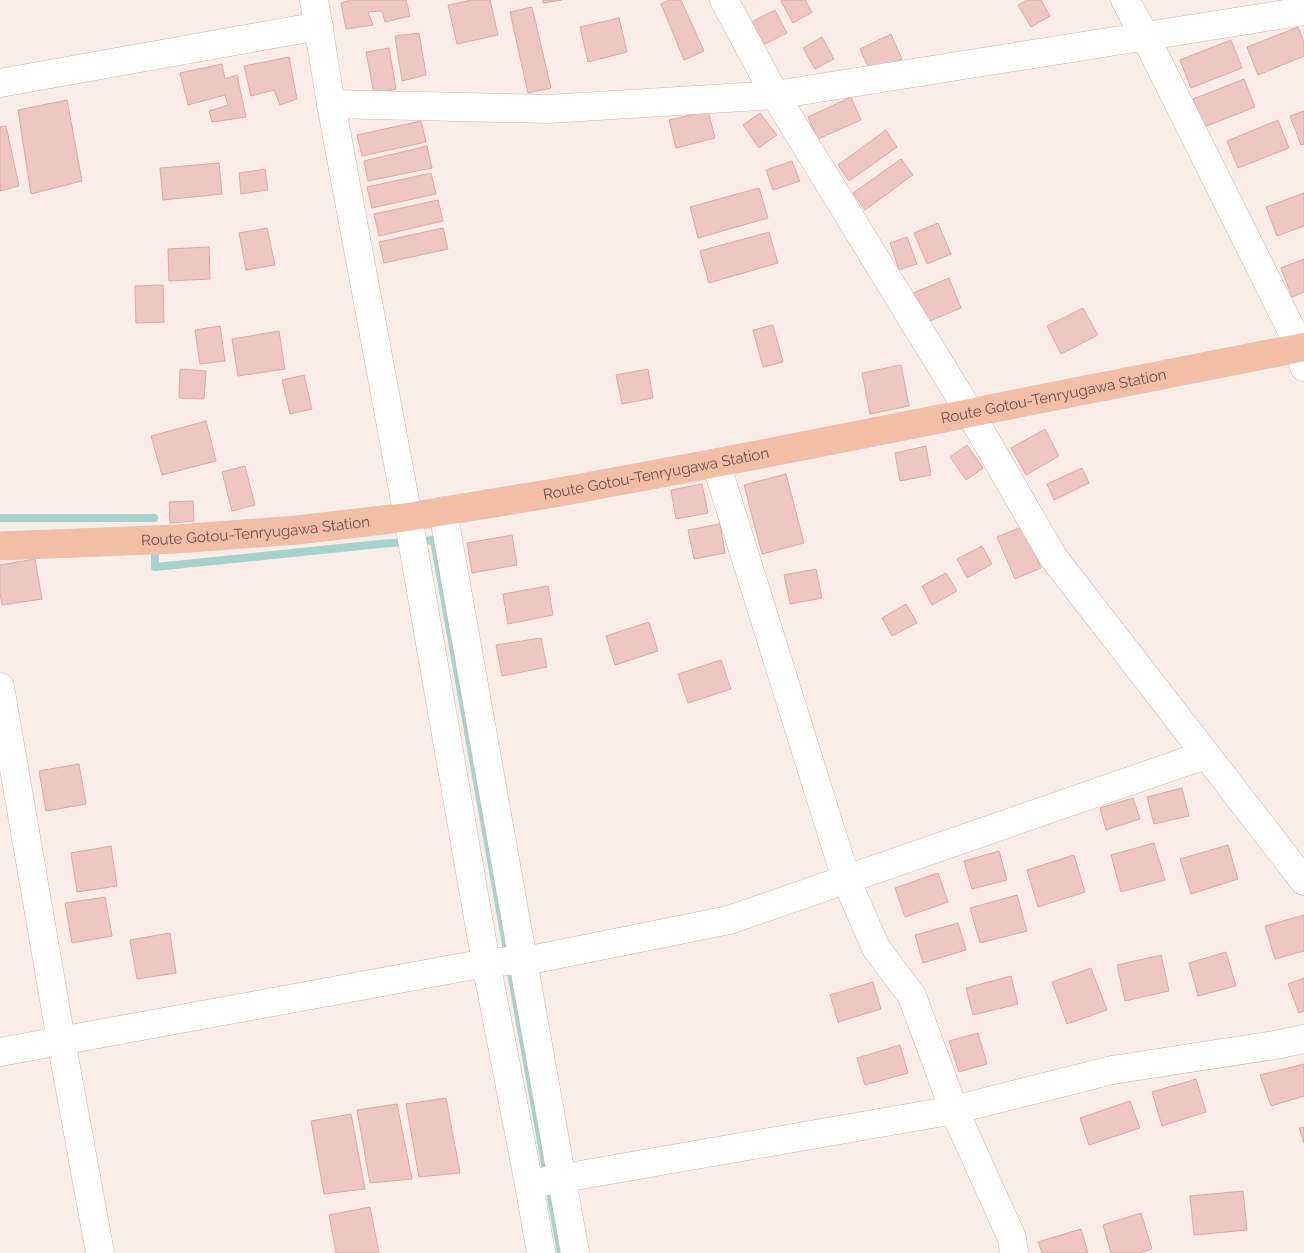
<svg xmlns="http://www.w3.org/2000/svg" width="1304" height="1253" viewBox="0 0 1304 1253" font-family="Raleway,sans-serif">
	<rect width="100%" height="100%" fill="#faede7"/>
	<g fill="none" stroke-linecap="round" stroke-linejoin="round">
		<g stroke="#a5d2cc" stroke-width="8">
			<path d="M0,518H154"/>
			<path d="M155,556V567L380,544L434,540L561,1253"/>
		</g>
	</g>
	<g fill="#edc6c1" stroke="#dea8a3">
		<path d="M351,0H406L410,16L385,22L382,11L368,12L373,25L346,29L341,3Z"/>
		<path d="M472,0H490L498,35L457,44L448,5Z"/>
		<path d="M543,0H562L543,3Z"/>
		<path d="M669,0H681L704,51L684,60L661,4Z"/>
		<path d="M783,0H805L812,12L793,23L781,1Z"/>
		<path d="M1027,0H1041L1050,16L1031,27L1018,5Z"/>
		<path d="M532,7L551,88L528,93L510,12Z"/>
		<path d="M775,10L787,33L757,48L745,25Z"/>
		<path d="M619,18L627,52L588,62L580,27Z"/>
		<path d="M1298,27L1304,42V56L1258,75L1247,47Z"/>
		<path d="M419,33L426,75L402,81L395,36Z"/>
		<path d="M891,34L902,59L871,73L860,49Z"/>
		<path d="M822,37L834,59L815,69L803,48Z"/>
		<path d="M1231,40L1242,68L1191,88L1180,60Z"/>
		<path d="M389,48L396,89L374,94L366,52Z"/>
		<path d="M289,57L297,99L280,105L274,90L251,96L244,66Z"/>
		<path d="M222,64L225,79L237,75L246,117L212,122L209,111L228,105L225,95L188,105L180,73Z"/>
		<path d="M1244,79L1255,107L1204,127L1193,99Z"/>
		<path d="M851,97L861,120L818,139L808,117Z"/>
		<path d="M67,100L82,181L31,194L18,110Z"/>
		<path d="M708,111L715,138L676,148L669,120Z"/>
		<path d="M1304,111V144L1301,145L1290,116Z"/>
		<path d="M760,113L777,135L759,148L743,125Z"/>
		<path d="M1278,120L1289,148L1238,168L1227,141Z"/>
		<path d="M421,121L426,142L362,156L357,135Z"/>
		<path d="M6,126L19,186L0,191V127Z"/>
		<path d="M886,130L897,147L849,181L838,165Z"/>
		<path d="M427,146L432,168L368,181L364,161Z"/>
		<path d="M901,159L913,175L865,210L853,193Z"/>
		<path d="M792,161L800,181L773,190L766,170Z"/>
		<path d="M219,163L222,194L163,200L160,168Z"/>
		<path d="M265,169L268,190L241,194L239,173Z"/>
		<path d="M431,173L436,194L372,208L367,187Z"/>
		<path d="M759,188L768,218L698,238L690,207Z"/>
		<path d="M1304,193V226L1277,236L1266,207Z"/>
		<path d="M438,200L443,221L379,236L374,214Z"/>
		<path d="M938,223L951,254L927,264L914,233Z"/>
		<path d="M267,228L275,265L246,270L239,233Z"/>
		<path d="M443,228L448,249L384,263L379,242Z"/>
		<path d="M769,232L778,263L709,283L700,251Z"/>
		<path d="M907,237L917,264L899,270L890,243Z"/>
		<path d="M209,247L210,279L169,281L168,249Z"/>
		<path d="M1304,259V292L1292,297L1281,268Z"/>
		<path d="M949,278L961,308L925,323L913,293Z"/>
		<path d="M163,285L164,322L136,323L135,286Z"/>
		<path d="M1083,308L1098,335L1061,354L1047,326Z"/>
		<path d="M773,325L783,362L763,367L753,330Z"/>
		<path d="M220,326L225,361L200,364L195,330Z"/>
		<path d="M279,331L285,369L238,376L232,339Z"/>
		<path d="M901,365L909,406L870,414L862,373Z"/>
		<path d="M180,369L206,371L204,399L179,398Z"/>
		<path d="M648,369L653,398L622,404L616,375Z"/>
		<path d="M304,375L312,409L290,414L282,380Z"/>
		<path d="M206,421L216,461L162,475L151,436Z"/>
		<path d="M1045,429L1059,456L1026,475L1011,448Z"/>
		<path d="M967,445L983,468L966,480L950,457Z"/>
		<path d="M926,446L931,475L900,481L895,453Z"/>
		<path d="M245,466L255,505L232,511L222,472Z"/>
		<path d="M1082,468L1089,483L1054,500L1047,484Z"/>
		<path d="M786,474L804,543L762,554L744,485Z"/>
		<path d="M702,484L708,513L676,519L671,490Z"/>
		<path d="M193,501L194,521L170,523L169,502Z"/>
		<path d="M720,524L725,553L694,559L688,530Z"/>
		<path d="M1024,526L1041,568L1015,579L997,537Z"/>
		<path d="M512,535L517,565L472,573L467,543Z"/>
		<path d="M982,546L992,564L967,578L957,559Z"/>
		<path d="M35,559L42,599L2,605L0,593V565Z"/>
		<path d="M816,569L822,598L790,604L784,575Z"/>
		<path d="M946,573L957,591L932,605L922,586Z"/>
		<path d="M548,586L553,615L508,624L503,594Z"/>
		<path d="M906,604L917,623L892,636L882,618Z"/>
		<path d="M649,622L658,651L615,665L606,636Z"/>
		<path d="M541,638L547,667L502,676L496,645Z"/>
		<path d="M721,660L731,689L688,703L678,674Z"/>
		<path d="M79,764L86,804L46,811L39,771Z"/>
		<path d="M1182,788L1189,816L1154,824L1147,797Z"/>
		<path d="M1133,798L1140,819L1106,830L1100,808Z"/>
		<path d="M1154,843L1165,880L1121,892L1111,855Z"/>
		<path d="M1228,845L1238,879L1191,894L1180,859Z"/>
		<path d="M111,846L117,886L77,892L71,853Z"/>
		<path d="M999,851L1007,880L972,889L964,861Z"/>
		<path d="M1074,855L1085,892L1038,907L1027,870Z"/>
		<path d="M938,873L948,902L905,917L895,888Z"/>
		<path d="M1017,895L1027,931L980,943L970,908Z"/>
		<path d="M105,897L112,936L72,943L65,903Z"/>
		<path d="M1304,915V951L1275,959L1265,926Z"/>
		<path d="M958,923L966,950L923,963L915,935Z"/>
		<path d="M170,933L176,973L137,979L130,940Z"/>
		<path d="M1226,952L1236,986L1198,996L1189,963Z"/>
		<path d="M1161,955L1169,991L1125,1001L1117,965Z"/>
		<path d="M1091,968L1107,1010L1067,1024L1052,982Z"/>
		<path d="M1011,976L1018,1004L973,1015L966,988Z"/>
		<path d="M1304,978V1011L1299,1013L1288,984Z"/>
		<path d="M873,982L881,1009L838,1022L830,995Z"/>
		<path d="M978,1033L987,1064L959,1072L949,1041Z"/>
		<path d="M900,1045L908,1073L865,1085L857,1058Z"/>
		<path d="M1304,1064V1096L1271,1106L1260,1075Z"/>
		<path d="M1196,1079L1206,1112L1162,1126L1152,1092Z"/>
		<path d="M446,1098L460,1173L419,1177L406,1104Z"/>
		<path d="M1130,1101L1140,1128L1089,1145L1080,1118Z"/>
		<path d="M397,1104L412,1179L370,1183L357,1110Z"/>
		<path d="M351,1114L365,1189L324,1194L311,1121Z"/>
		<path d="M1304,1127V1143L1299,1128Z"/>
		<path d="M1243,1191L1247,1230L1194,1235L1190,1196Z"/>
		<path d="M370,1207L379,1253H336L329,1215Z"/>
		<path d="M1141,1213L1152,1249L1140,1253H1111L1103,1225Z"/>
		<path d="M1081,1229L1088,1253H1042L1038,1242Z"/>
	</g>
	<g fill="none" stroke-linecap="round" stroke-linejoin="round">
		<g stroke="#cdb5b1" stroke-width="29">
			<g id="minor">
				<path d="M314,0L331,104L408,517L486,963L529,1184L541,1253"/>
				<path d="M724,0L775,95L970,413L1053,557L1304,881"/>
				<path d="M1125,0L1145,36L1300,347L1304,367"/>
				<path d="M0,83L319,26"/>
				<path d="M331,104L548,109L775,95L1304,11"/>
				<path d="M716,463L846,879L876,948L912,996L954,1110L1012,1238L1014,1253"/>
				<path d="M443,511L575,1253"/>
				<path d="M0,687L61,1040L100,1253"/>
				<path d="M0,1052L486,963L535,959L729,920L1205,755"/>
				<path d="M529,1184L954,1110L1112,1070L1275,1045L1304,1039"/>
			</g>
		</g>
		<g stroke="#d4caca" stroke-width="29">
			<g id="major">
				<path id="s1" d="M0,546L177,539L297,530L408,517L554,493L716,463L1304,347"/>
			</g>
		</g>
		<use href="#minor" stroke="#fff" stroke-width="28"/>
		<use href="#major" stroke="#f2bfa6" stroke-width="28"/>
	</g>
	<g text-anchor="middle" stroke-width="4.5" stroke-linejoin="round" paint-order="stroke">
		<g font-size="15" fill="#71504e" stroke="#fdf2ed">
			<text dy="5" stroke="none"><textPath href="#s1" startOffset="1066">Route Gotou-Tenryugawa Station</textPath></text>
			<text dy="5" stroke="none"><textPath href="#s1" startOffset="661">Route Gotou-Tenryugawa Station</textPath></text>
			<text dy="5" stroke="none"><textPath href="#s1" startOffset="256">Route Gotou-Tenryugawa Station</textPath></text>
		</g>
	</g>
</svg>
